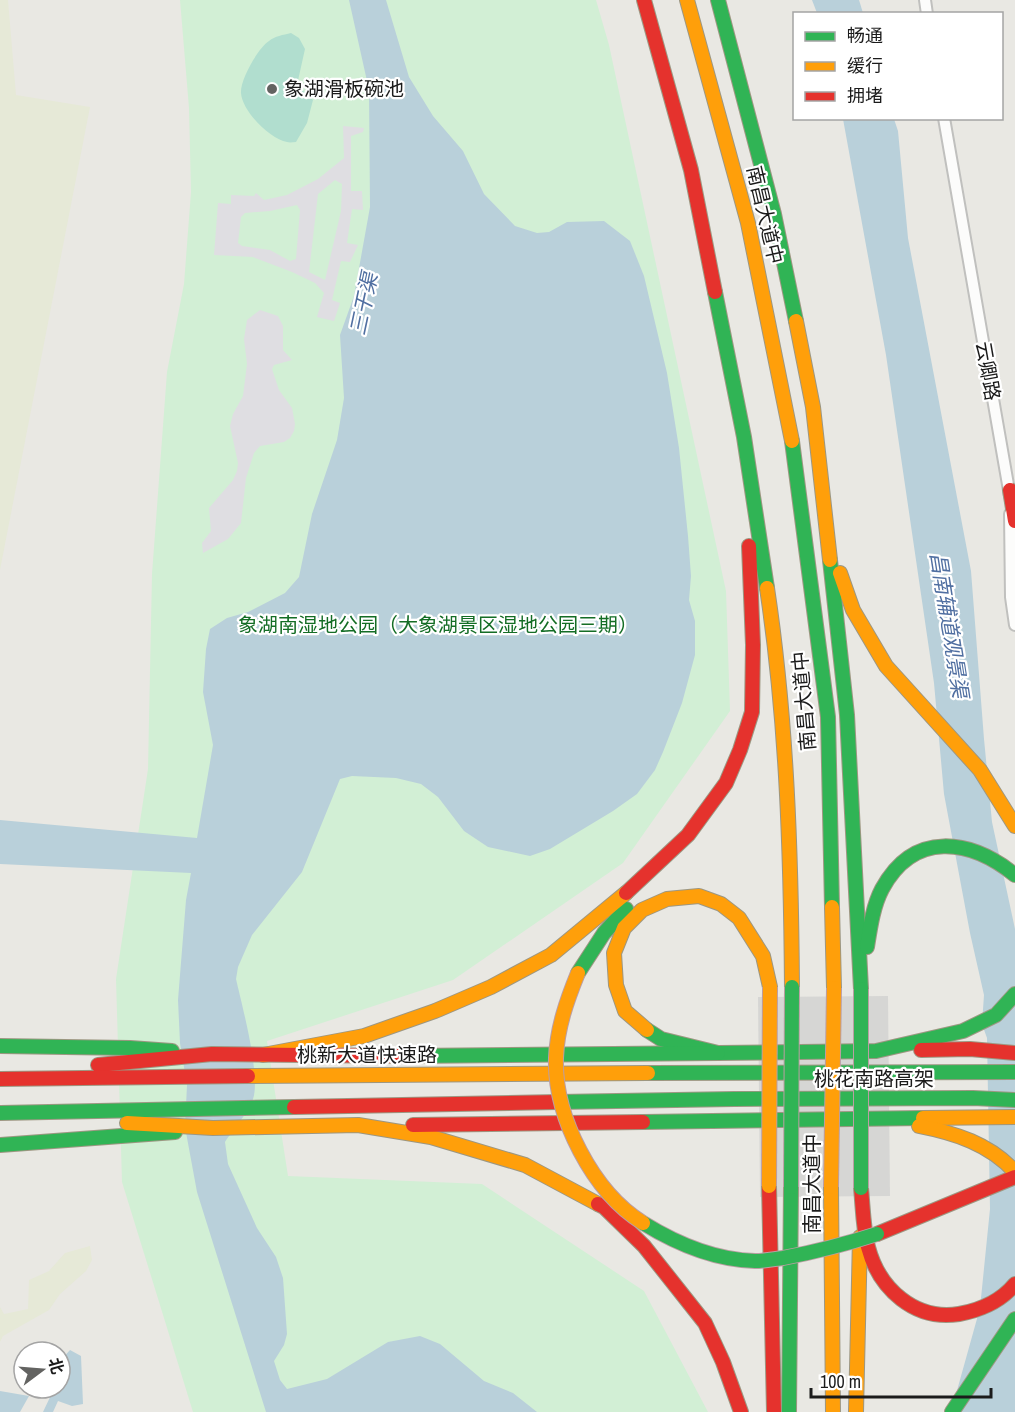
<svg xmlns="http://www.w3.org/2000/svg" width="1015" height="1412" viewBox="0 0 1015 1412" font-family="'Archivo Narrow','Noto Sans SC',sans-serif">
	<rect width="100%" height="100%" fill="#e9e8e3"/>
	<g fill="#e6e9d7">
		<path d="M0,0H8L16,95L90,107L0,570Z"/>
		<path d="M90,1246L92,1260L86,1271L60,1294L49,1310L3,1336L0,1342V1307L4,1314L28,1309L29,1280L49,1271L65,1253Z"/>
	</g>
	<path fill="#d2efd5" d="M180,0H596L609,45L726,591L730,711L623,863L453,980L267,1041L288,1176L482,1184L644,1291L708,1412H193L122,1182L116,979L148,769L152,574L167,372L184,284L191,192L189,108Z"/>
	<path fill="#b1decf" d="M291,33L299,38L305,49L297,85L313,100L307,123L296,142C293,142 290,143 287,142C270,139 242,111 241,93C240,80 258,48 269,41C275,36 283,35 291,33Z"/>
	<g fill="#dfdee2" fill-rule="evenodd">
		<path d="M343,126L364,128L363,132L351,136V191H362L363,210L352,209L347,243L358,245L350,262L341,261L332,300L340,303L334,321L317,317L324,293L315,283L292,272L253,257L214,255L218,203L231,204V195L254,196L256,193L264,200L287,195L318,179L344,158ZM335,180L342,184L341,211L325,280L309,272L318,194ZM297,205L300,210L296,259L290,261L270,250L242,246L238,243L241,217L245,213L270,211Z"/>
		<path d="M260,310L278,316L283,326V350L292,360L274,365L272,369L279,390L292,408L295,424L294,431L290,438L284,442L260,446L254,453L246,478L241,523L228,539L203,553L202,543L211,531L209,508L233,480L237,471L238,463L230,426L233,414L243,396L247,364L244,339L247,320Z"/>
	</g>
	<g fill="#b9d0da">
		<path d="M349,0H386L409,77L433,116L463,151L484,194L515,226L537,233L549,232L567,222L604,221L630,241L644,276L667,373L679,448L688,536L691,576L689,600L695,621V655L682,703L663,752L655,770L637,794L613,811L550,849L530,856L488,847L464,831L438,797L421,784L396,778L352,776L340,779L302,872L252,935L238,967L236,979C242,1005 261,1076 253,1099C249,1112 232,1131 225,1142L228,1164L257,1228L276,1257L283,1278L287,1334L284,1345L274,1361L280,1380L287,1389L327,1379L388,1342L420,1336L440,1344L484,1381L513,1393L537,1412H266L197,1192L185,1127L187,1085L180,1043L178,1000L186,900L191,873L0,864V820L197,838L213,745L203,692L206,649L210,629L227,618L248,612L285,593L299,577L312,514L337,440L344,398L340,335L354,296L370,207L369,90Z"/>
		<path d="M812,0H859L863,13H817Z"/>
		<path d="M843,119H894L898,131L908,238L971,571L984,739L992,822L1015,929V1412H951L980,1308L990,1209L987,1038L982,1024L984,995L970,933L944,794L934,683L886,355Z"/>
		<path d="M70,1350L81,1356L83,1404L72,1406L58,1401L53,1412H43L52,1393L50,1388H60V1361Z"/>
		<path d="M0,1391L29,1396L20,1412H0Z"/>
	</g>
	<path fill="#d6d6d4" d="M888,996L890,1196L760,1197L758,997Z"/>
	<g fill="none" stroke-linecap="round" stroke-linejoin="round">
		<g stroke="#c0c0be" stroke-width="14">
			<g id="street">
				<path d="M925,0L927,14"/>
				<path d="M944,118L1010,496"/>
				<path d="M1010,514L1011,597L1015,625"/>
			</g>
		</g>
		<g stroke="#9d9782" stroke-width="16">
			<g id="fast">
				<path d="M718,0L774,214L796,321"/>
				<path d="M715,292L744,437L767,588"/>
				<path d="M792,441L828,717L832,907"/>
				<path d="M830,560L847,715L861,989"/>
				<path d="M867,947C870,928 873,906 882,889C914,830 970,839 1015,875"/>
				<path d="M578,973L604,933L626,909"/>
				<path d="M647,1030L661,1039L718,1053L876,1051L963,1031L996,1015L1015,994"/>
				<path d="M0,1046L130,1048L172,1051"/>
				<path d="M409,1056L718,1053"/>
				<path d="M648,1073L1015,1072"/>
				<path d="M558,1102L734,1099L973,1098L1015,1100"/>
				<path d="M0,1113L294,1107"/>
				<path d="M643,1122L923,1118"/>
				<path d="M0,1145L175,1132"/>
				<path d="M789,1412L791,1187"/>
				<path d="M952,1412L1015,1319"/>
			</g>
		</g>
		<g stroke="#9d9782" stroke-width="16">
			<g id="slow">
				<path d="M687,0L748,223L792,441"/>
				<path d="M796,321L813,407L830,560"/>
				<path d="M840,573L853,610L886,666L980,770L1015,826"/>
				<path d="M767,588C787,721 791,854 792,987"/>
				<path d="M832,907L834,988"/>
				<path d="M647,1030L625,1011L616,985L614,953L624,928L642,910L667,899L699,896L721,904L739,918L763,956L770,987"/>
				<path d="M263,1055L364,1036L435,1011L491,987L551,955L626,893"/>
				<path d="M248,1076L648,1073"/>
				<path d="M923,1118L1015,1117"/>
				<path d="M127,1123L213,1128L358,1125L431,1137L525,1165L598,1204"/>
				<path d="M919,1126C955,1133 990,1144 1015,1172"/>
				<path d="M831,1187L833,1412"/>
				<path d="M856,1412L860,1237"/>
			</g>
		</g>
		<g stroke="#9d9782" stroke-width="16">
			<g id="jam">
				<path d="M644,0L691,170L715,292"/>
				<path d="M1010,490L1015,521"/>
				<path d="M626,893L688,835L726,783L740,750L752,712L753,645L749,546"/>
				<path d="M921,1050L970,1049L1015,1053"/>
				<path d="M98,1065L212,1054L409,1056"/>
				<path d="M0,1079L248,1076"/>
				<path d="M294,1107L558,1102"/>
				<path d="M413,1125L643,1122"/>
				<path d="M769,1186L774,1412"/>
				<path d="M861,1188C863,1208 863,1228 868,1247C879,1289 915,1321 959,1314C981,1310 1001,1301 1015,1284"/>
				<path d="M598,1204L604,1207L644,1246L705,1323L723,1362L741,1412"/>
				<path d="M877,1234L1015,1177"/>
			</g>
		</g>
		<use href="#street" stroke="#fcfcfb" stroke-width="10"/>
		<use href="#fast" stroke="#30b455" stroke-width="14"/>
		<use href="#slow" stroke="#ff9f0a" stroke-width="14"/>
		<use href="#jam" stroke="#e5322d" stroke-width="14"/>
		<g stroke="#bb9ea3" stroke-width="16" stroke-linecap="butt">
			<g id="fast-bridge">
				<path d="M861,989V1188"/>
				<path d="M791,1187L792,987"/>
				<path d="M643,1223C677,1244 715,1260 755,1261C765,1261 774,1259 783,1258C815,1252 846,1244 877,1234"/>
			</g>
		</g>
		<g stroke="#bb9ea3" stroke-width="16" stroke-linecap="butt">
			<g id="slow-bridge">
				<path d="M578,973C567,1000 557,1028 556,1058C554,1117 593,1192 643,1223"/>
				<path d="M769,1186L770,987"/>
				<path d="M831,1187L834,988"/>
			</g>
		</g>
		<use href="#fast-bridge" stroke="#30b455" stroke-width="14"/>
		<use href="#slow-bridge" stroke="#ff9f0a" stroke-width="14"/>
	</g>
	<circle fill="#636361" stroke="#fff" stroke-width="2" cx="272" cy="89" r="6"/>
	<g text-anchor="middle" stroke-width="4.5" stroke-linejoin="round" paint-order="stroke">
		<g font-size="20" fill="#1b1b1b" stroke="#fff" text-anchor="start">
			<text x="284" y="96">象湖滑板碗池</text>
		</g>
		<g font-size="20" fill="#1b1b1b" stroke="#fff">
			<text transform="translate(765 215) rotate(77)" y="7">南昌大道中</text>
			<text transform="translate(988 371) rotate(80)" y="7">云卿路</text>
			<text transform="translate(804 701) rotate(-95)" y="7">南昌大道中</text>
			<text x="367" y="1062">桃新大道快速路</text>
			<text x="874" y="1086">桃花南路高架</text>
			<text transform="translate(812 1184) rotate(-90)" y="7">南昌大道中</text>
		</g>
		<g font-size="20" fill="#146d25" stroke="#fff">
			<text x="438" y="632">象湖南湿地公园（大象湖景区湿地公园三期）</text>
		</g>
		<g font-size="21" font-style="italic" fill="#506fa1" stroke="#fff">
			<text transform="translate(364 304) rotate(-78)" y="7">三干渠</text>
			<text transform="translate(949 625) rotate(81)" y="7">昌南辅道观景渠</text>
		</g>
	</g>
	<rect x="793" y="12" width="210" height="108" fill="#ffffff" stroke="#a4a4a4" stroke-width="1.5"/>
	<rect x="805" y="32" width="30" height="9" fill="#30b455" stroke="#a4a4a4" stroke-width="1.5"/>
	<text x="847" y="42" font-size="18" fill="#1b1b1b">畅通</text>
	<rect x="805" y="62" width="30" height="9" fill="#ff9f0a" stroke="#a4a4a4" stroke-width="1.5"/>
	<text x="847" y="72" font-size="18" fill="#1b1b1b">缓行</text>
	<rect x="805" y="92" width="30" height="9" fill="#e5322d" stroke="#a4a4a4" stroke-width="1.5"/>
	<text x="847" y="102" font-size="18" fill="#1b1b1b">拥堵</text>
	<g transform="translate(42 1370) rotate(74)"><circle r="28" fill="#ffffff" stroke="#a4a4a4" stroke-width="1.5"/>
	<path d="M0-4.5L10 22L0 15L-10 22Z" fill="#636361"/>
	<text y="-9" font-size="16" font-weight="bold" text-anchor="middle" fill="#1b1b1b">北</text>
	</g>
	<path d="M811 1388v9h180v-9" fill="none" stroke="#1b1b1b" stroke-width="3"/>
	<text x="820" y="1388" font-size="18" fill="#1b1b1b" stroke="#ffffff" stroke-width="4.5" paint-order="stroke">100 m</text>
</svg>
